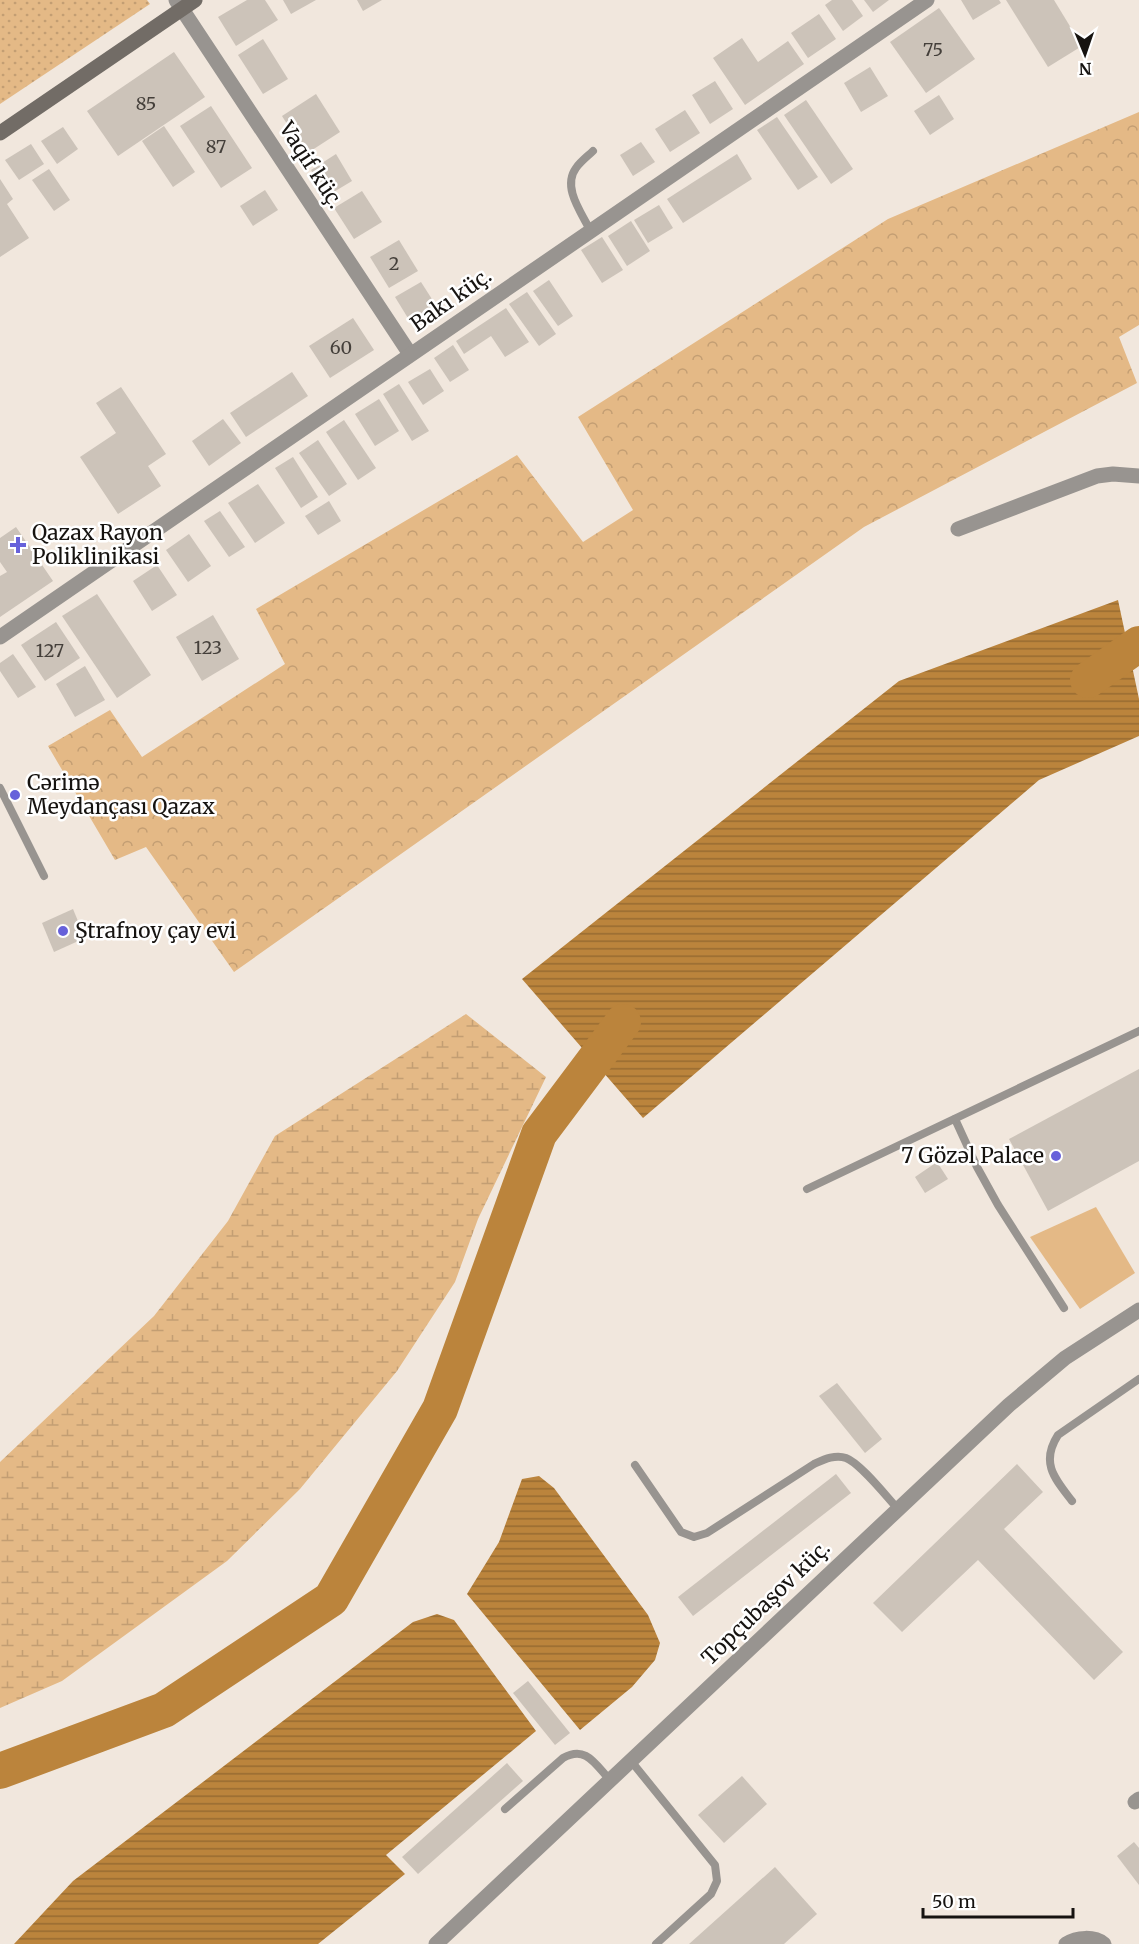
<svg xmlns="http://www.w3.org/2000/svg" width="1139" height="1944" viewBox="0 0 1139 1944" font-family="Merriweather,serif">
	<defs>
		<pattern id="forest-crowns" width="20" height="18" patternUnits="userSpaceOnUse" patternTransform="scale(1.5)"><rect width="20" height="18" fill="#e4b986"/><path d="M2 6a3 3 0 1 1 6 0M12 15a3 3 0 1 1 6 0" fill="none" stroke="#c39e73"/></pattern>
		<pattern id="wetland-marsh" width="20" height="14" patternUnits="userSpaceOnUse" patternTransform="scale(1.5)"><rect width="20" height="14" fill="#e4b986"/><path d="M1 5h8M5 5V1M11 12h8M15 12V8" fill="none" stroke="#c39e73"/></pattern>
		<pattern id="park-dots" width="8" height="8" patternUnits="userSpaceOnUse" patternTransform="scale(1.5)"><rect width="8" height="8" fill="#e4b986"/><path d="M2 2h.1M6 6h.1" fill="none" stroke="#c39e73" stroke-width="1.8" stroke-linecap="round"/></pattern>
		<pattern id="water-rules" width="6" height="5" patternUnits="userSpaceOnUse" patternTransform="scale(1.5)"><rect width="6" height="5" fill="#bb843c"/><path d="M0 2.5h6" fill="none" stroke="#976b31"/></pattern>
	</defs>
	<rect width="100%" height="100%" fill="#f1e7dd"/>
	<path fill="#e4b986" d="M1096,1207L1135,1273L1080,1309L1030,1237Z"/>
	<path fill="url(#forest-crowns)" d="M1139,112V325L1119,337L1137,383L864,527L234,972L146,847L115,860L48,746L110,710L142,757L285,664L256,609L517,455L583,542L633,510L578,417L888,219Z"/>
	<path fill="url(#wetland-marsh)" d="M466,1014L546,1077L478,1219L455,1282L397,1371L300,1489L227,1561L62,1681L0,1708V1462L154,1316L228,1221L275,1136Z"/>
	<path fill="url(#park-dots)" d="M0,0H147L150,4L0,104Z"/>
	<g fill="url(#water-rules)">
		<path d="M1118,600L1139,699V736L1039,780L643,1118L522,979L899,681Z"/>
		<path d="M539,1476L554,1488L648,1615L660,1643L655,1660L632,1687L580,1730L467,1594L499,1542L522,1479Z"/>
		<path d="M437,1614L454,1620L536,1731L386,1855L405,1874L318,1944H14L73,1881L413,1622Z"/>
	</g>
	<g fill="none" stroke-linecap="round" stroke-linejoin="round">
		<g stroke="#bb843c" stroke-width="36">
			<path d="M1088,680L1139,644"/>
			<path d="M0,1771L164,1710L331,1599L440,1409L539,1134L623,1022"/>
		</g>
	</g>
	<g fill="#ccc3b9">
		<path d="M247,0H265L278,20L236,46L218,17Z"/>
		<path d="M283,0H316L291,14Z"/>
		<path d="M357,0H382L363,11Z"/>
		<path d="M832,0H852L863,16L843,31L825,5Z"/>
		<path d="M864,0H889L873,12Z"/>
		<path d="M961,0H999L1001,3L973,20Z"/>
		<path d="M1006,0H1054L1082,46L1048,67Z"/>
		<path d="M939,8L975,59L926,93L890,42Z"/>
		<path d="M819,14L836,39L808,58L791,33Z"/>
		<path d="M742,38L758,62L788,41L804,64L745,105L713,58Z"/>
		<path d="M263,39L288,79L263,94L238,55Z"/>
		<path d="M174,52L205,97L118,156L87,111Z"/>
		<path d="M870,67L888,96L861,112L844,83Z"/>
		<path d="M715,81L733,109L710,124L692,95Z"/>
		<path d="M316,94L340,132L306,154L282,116Z"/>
		<path d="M939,95L954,119L930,135L914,111Z"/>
		<path d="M806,100L853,169L831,184L784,115Z"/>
		<path d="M211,106L252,168L221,188L180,126Z"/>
		<path d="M685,110L700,133L670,152L655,129Z"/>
		<path d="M777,117L818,177L798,190L757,130Z"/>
		<path d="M164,126L195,172L173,187L142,141Z"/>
		<path d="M63,127L78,149L57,164L41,141Z"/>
		<path d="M641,142L655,162L633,176L620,155Z"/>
		<path d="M31,144L44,164L19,180L5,160Z"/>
		<path d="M336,154L352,181L327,196L311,170Z"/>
		<path d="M737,154L752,179L683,223L667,199Z"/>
		<path d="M49,169L70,200L54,211L32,180Z"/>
		<path d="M0,179L13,199L7,204L29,238L0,257Z"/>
		<path d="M265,190L278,210L253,226L240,206Z"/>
		<path d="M362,191L382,222L354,239L334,208Z"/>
		<path d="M659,205L673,228L648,243L634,220Z"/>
		<path d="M631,221L650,251L627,266L608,236Z"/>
		<path d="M602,237L623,270L602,283L581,250Z"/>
		<path d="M399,240L418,271L389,288L370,257Z"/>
		<path d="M549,280L573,316L558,326L533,291Z"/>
		<path d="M421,282L437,307L411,323L395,297Z"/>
		<path d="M527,292L556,334L539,346L509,304Z"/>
		<path d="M506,308L529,342L505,357L491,336L464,354L456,341Z"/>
		<path d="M353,318L374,350L330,378L309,346Z"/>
		<path d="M453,345L469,370L450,382L434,358Z"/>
		<path d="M430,369L444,391L423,405L408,382Z"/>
		<path d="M292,372L308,396L246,437L230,413Z"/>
		<path d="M399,384L429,431L412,441L383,394Z"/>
		<path d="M121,387L166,454L148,466L161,486L118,514L80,457L116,433L96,403Z"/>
		<path d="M379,399L399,431L375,446L355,414Z"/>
		<path d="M223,419L241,443L209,466L192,441Z"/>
		<path d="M344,420L376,468L358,480L326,432Z"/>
		<path d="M318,440L347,484L329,496L299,453Z"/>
		<path d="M293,457L318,497L301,508L275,468Z"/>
		<path d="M258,484L285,523L255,543L228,503Z"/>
		<path d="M329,501L341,521L318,535L305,516Z"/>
		<path d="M220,511L245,547L229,557L204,521Z"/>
		<path d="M16,527L53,581L0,617V576L7,572L0,562V538Z"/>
		<path d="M189,534L211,566L188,582L166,550Z"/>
		<path d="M157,565L177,595L152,611L133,581Z"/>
		<path d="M97,594L151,675L117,698L62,616Z"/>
		<path d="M213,615L239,659L202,681L176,637Z"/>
		<path d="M56,622L80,658L45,681L21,645Z"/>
		<path d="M13,654L36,687L18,698L0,671V663Z"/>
		<path d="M85,666L105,700L75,717L56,684Z"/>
		<path d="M73,909L85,938L54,952L42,923Z"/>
		<path d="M1139,1069V1161L1048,1211L1009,1139Z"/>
		<path d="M937,1162L948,1179L925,1193L915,1177Z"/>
		<path d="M837,1383L882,1439L865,1453L819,1396Z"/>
		<path d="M1017,1464L1043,1492L1004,1529L1123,1652L1094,1680L978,1560L902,1632L873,1603Z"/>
		<path d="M836,1474L851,1493L693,1616L678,1597Z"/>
		<path d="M528,1681L570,1733L555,1745L513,1693Z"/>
		<path d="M507,1763L523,1781L418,1874L402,1857Z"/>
		<path d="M742,1776L767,1804L724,1843L698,1815Z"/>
		<path d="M1134,1842L1139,1848V1885L1117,1856Z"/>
		<path d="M775,1867L817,1914L784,1944H689Z"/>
	</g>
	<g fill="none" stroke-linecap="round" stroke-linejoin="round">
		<g stroke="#989490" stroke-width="8">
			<path d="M590,230C581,212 562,187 576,168C581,161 588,156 593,151"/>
			<path d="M0,788L44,876"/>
			<path d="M955,1119L977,1167L998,1205L1064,1308"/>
			<path d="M807,1189L1139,1031"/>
			<path d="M635,1465L681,1532L694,1537L707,1533L814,1464C823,1460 835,1454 846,1458C860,1463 886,1496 897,1508"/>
			<path d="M1072,1501C1055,1479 1040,1463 1058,1435L1139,1379"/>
			<path d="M631,1761L715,1865L717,1881L711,1894L656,1944"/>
			<path d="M505,1809L563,1758C586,1745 595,1764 610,1780"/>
		</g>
		<g stroke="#989490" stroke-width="15">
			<path d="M176,0L410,354"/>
			<path d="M958,529L1097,476L1113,474L1139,476"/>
			<path d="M0,637L927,0"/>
			<path d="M1135,1802L1139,1799"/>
			<path d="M436,1944L1009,1405L1065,1358L1139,1310"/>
			<path d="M1066,1944C1077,1937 1094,1936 1104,1944"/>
		</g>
		<path stroke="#726c66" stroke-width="15" d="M0,133L195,0"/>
	</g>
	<g fill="#6761da" stroke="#fff" stroke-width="2">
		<path d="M15 536h6v6h6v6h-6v6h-6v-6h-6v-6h6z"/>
		<circle cx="15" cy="795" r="6"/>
		<circle cx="63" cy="931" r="6"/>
		<circle cx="1056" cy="1156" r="6"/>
	</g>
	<g text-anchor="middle" stroke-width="5" stroke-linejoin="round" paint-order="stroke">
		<g font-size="18" fill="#443f3a">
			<text x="933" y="56">75</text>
			<text x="146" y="110">85</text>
			<text x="216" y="153">87</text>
			<text x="394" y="270">2</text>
			<text x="341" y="354">60</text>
			<text x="208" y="654">123</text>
			<text x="50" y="657">127</text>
		</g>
		<g font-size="21" fill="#161310" stroke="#fff">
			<text transform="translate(311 165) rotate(57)" y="7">Vaqif küç.</text>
			<text transform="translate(451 300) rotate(-35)" y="7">Bakı küç.</text>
			<text transform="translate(766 1603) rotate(-44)" y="7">Topçubaşov küç.</text>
		</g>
		<g font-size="21" fill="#161310" stroke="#fff" text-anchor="start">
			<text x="32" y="540">Qazax Rayon<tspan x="32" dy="24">Poliklinikasi</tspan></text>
			<text x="27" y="790">Cərimə<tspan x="27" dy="24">Meydançası Qazax</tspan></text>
			<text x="75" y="938">Ştrafnoy çay evi</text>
			<text x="1044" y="1163" text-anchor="end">7 Gözəl Palace</text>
		</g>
	</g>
	<g transform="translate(1085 54) rotate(178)" stroke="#ffffff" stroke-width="4.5" paint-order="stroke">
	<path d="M0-4.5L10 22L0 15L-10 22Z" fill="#161310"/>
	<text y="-9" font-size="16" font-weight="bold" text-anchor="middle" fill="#161310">N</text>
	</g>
	<path d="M923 1908v9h150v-9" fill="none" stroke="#161310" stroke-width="3"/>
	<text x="932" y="1908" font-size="18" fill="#161310" stroke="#ffffff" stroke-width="4.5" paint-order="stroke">50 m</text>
</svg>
